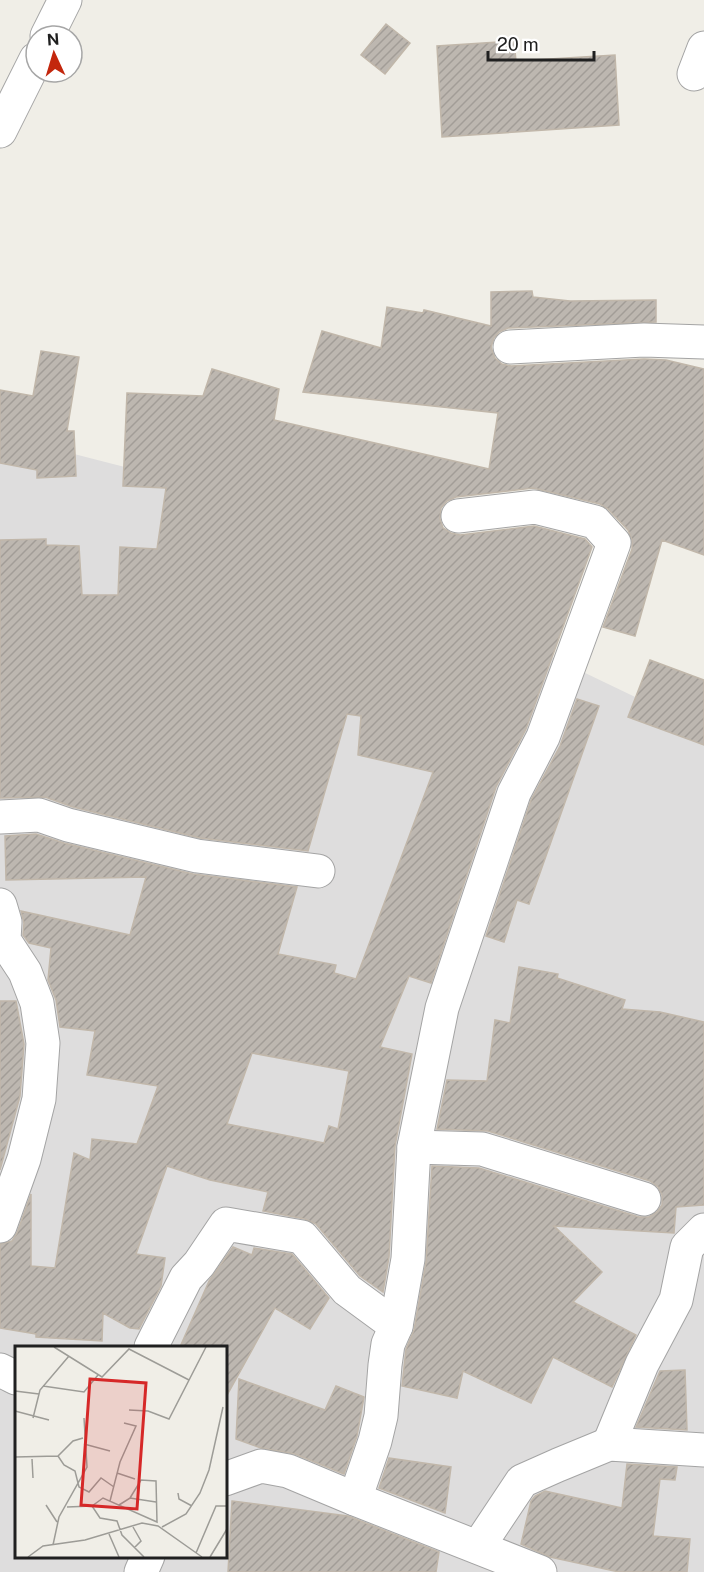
<svg xmlns="http://www.w3.org/2000/svg" width="704" height="1572" viewBox="0 0 704 1572" font-family="'Public Sans',sans-serif">
	<defs>
		<pattern id="building-hatch" width="6" height="6" patternUnits="userSpaceOnUse" patternTransform="scale(1.5)"><rect width="6" height="6" fill="#bdb7b0"/><path d="M-1 1l2-2M0 6l6-6M5 7l2-2" fill="none" stroke="#a29d97"/></pattern>
	</defs>
	<rect width="100%" height="100%" fill="#f0eee7"/>
	<path fill="#dedddd" fill-rule="evenodd" d="M0,435L191,484L704,730V1572H0ZM16,1347H225V1556H16Z"/>
	<g fill="url(#building-hatch)" stroke="#c1b7aa" stroke-width="1.5" fill-rule="evenodd">
		<path d="M386,24L410,43L385,74L361,55Z"/>
		<path d="M514,41L516,61L615,55L619,125L442,137L437,46Z"/>
		<path d="M532,291L533,297L570,301L656,300V322L508,328L499,332L494,338L491,347L495,358L502,364L511,366L644,359L666,360L704,369V555L662,540L635,636L603,627L632,549V540L628,530L608,509L600,504L533,488L456,497L447,501L441,508L440,519L443,528L451,533L460,535L534,526L585,539L592,547L526,729L496,787L431,983L409,976L380,1047L412,1054L395,1146L389,1257L383,1292L360,1276L316,1224L305,1219L263,1211L268,1192L210,1180L167,1166L136,1254L165,1258L161,1286L139,1329L130,1328L103,1313L102,1341L36,1337V1334L0,1328V1244L12,1241L17,1233L31,1194V1266L55,1268L74,1153L90,1160L92,1139L137,1144L158,1086L87,1075L95,1031L60,1027L56,1000L48,980L51,948L29,943L23,935L24,923L21,911L130,935L146,877L6,880L5,836L36,834L64,843L193,874L297,887L278,954L336,965L334,973L356,979L433,772L358,755L361,716L347,714L308,851L200,838L73,807L45,797L0,798V540L46,539V545L79,546L82,595H118L120,547L157,549L166,488L123,486L127,393L203,396L212,369L279,389L274,420L489,469L498,413L303,392L322,331L381,348L387,307L423,313L424,310L491,326V292ZM252,1053L349,1071L338,1129L329,1126L324,1143L227,1124Z"/>
		<path d="M41,351L79,357L67,431H74L76,476L37,478V470L0,463V390L33,396Z"/>
		<path d="M650,660L704,680V745L628,717Z"/>
		<path d="M577,699L599,706L529,904L517,900L504,942L486,936L531,800L560,746Z"/>
		<path d="M519,967L558,974L557,978L625,1000L622,1009L660,1012L704,1022V1205L676,1207L674,1233L554,1226L602,1272L573,1302L636,1335L612,1387L553,1357L531,1403L463,1371L457,1398L402,1386L406,1349L414,1330L426,1262L432,1166L479,1168L639,1217H649L657,1212L662,1205V1195L658,1187L650,1181L488,1131L437,1129L447,1080L487,1081L495,1020L510,1023Z"/>
		<path d="M0,1001H16L24,1044L20,1096L0,1170Z"/>
		<path d="M233,1247L252,1255L254,1248L292,1254L329,1298L310,1329L275,1308L225,1399V1347H180L209,1281Z"/>
		<path d="M685,1370L687,1430L636,1427L660,1371Z"/>
		<path d="M239,1379L325,1410L336,1386L364,1397L357,1436L344,1474L295,1454L261,1448L236,1439Z"/>
		<path d="M389,1458L451,1467L445,1513L379,1488Z"/>
		<path d="M627,1464L677,1467L675,1480L660,1479L653,1536L690,1539L687,1572H619L550,1557L521,1544L531,1501L535,1496L545,1491L622,1508Z"/>
		<path d="M232,1501L348,1516L439,1552L436,1572H228Z"/>
	</g>
	<g fill="none" stroke-linecap="round" stroke-linejoin="round">
		<g stroke="#a4a4a4" stroke-width="35">
			<g id="minor">
				<path d="M47,36L65,0"/>
				<path d="M694,74L704,48"/>
				<path d="M0,131L36,59"/>
				<path d="M510,347L644,340L704,342"/>
				<path d="M0,817L39,815L68,825L197,856L318,871"/>
				<path d="M0,905L5,922L4,940L25,972L37,1003L43,1043L39,1099L24,1159L0,1226"/>
				<path d="M414,1147L482,1149L644,1199"/>
				<path d="M151,1347L186,1278L199,1264L226,1224L302,1237L347,1290L396,1326"/>
				<path d="M0,1370L16,1378"/>
				<path d="M609,1444L642,1364L676,1300L687,1247L704,1230"/>
				<path d="M225,1479L261,1466L288,1471L355,1499L540,1572"/>
				<path d="M355,1499L375,1441L381,1416L385,1365L388,1344L396,1326L408,1259L414,1147L442,1008L514,793L543,737L614,543L595,522L535,507L458,516"/>
				<path d="M478,1547L522,1481L558,1465L609,1444L704,1450"/>
				<path d="M141,1572L148,1556"/>
			</g>
		</g>
		<use href="#minor" stroke="#fff" stroke-width="33"/>
	</g>
	<g transform="translate(15 1346)">
		<rect width="212" height="212" fill="#f0eee7"/>
		<path fill="none" stroke="#9d9c97" stroke-width="1.5" d="M39,1L87,31L114,3L174,34M28,40L69,46L83,29M0,45L24,48M114,64L133,65L154,73L191,1M0,65L34,74M18,72L25,44L54,10M69,98L95,105M43,110L49,119L60,125L64,141L74,146L86,132L99,141M0,111L43,110L58,95L68,92M17,113L18,132M102,127L120,133M163,147L164,153L177,160M95,155L105,116L121,80L109,77M31,159L42,176M104,159L115,152L141,156M77,160L85,172L102,175L107,189L129,211M52,161L77,160L88,152L142,176L141,135L126,134L115,152M118,181L126,195L119,202M147,181L171,168L185,147L194,124L208,61M94,188L104,211M38,199L44,171L72,121L69,72M181,207L201,160H212M13,211L28,200L70,194L127,177L143,180L187,211M195,211L212,183"/>
		<path fill="#d62828" fill-opacity="0.15" stroke="#d62828" stroke-width="3" d="M75,33L131,37L122,163L66,159Z"/>
		<rect width="212" height="212" fill="none" stroke="#202020" stroke-width="3"/>
	</g>
	<g transform="translate(54 54) rotate(356)"><circle r="28" fill="#ffffff" stroke="#a6a6a6" stroke-width="1.5"/>
	<path d="M0-4.5L10 22L0 15L-10 22Z" fill="#c3270d"/>
	<text y="-9" font-size="16" font-weight="bold" text-anchor="middle" fill="#202020">N</text>
	</g>
	<path d="M488 51v9h106v-9" fill="none" stroke="#202020" stroke-width="3"/>
	<text x="497" y="51" font-size="18" fill="#202020" stroke="#ffffff" stroke-width="4.5" paint-order="stroke">20 m</text>
</svg>
